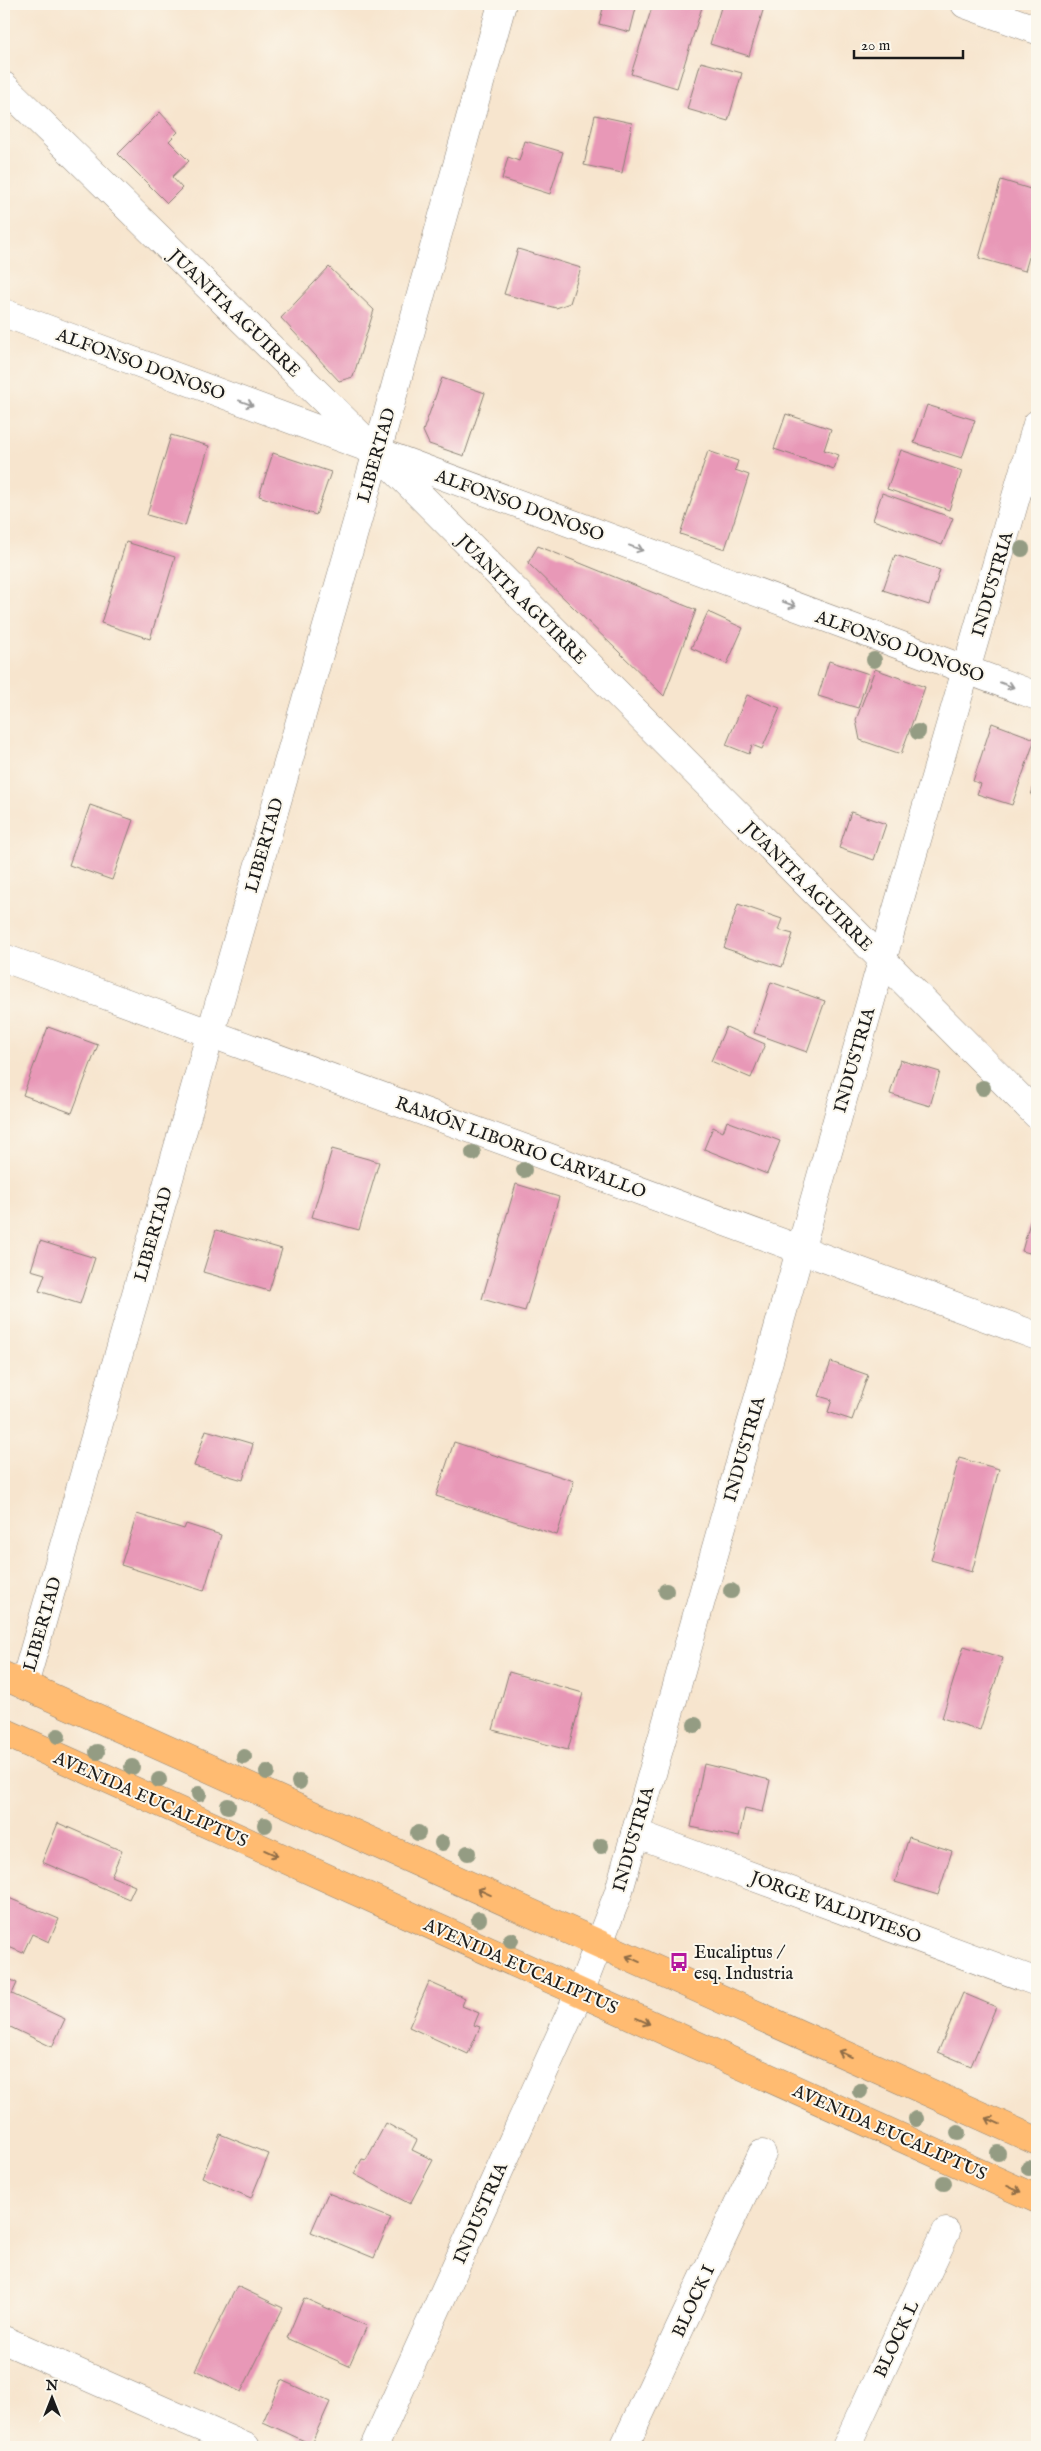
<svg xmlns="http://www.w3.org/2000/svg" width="1041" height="2451" viewBox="0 0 1041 2451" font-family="'IM FELL English',serif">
	<rect width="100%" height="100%" fill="#fbf7ec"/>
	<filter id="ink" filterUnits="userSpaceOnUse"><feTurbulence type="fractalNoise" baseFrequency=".02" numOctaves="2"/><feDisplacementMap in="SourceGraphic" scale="10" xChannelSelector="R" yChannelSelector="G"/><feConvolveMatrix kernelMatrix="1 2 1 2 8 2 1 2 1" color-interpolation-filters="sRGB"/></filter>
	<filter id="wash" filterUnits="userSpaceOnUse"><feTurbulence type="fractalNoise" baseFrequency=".0096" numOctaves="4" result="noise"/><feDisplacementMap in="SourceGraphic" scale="20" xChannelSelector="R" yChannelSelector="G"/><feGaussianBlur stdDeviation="1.12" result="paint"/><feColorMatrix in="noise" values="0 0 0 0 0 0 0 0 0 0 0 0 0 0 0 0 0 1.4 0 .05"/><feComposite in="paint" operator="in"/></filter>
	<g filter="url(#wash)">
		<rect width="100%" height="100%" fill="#f7e5ce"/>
		<g id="blocks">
			<g fill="#e898b7">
				<path d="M604,4H637L630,32L599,24Z"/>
				<path d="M653,4H703L677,88L631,74Z"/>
				<path d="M722,4H765L749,56L710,44Z"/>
				<path d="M701,62L742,73L728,121L687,109Z"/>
				<path d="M160,112L178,132L169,141L189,161L172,177L182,188L167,203L118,154Z"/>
				<path d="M595,115L632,123L622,173L584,165Z"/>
				<path d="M525,141L563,152L550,194L502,179L508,157L519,161Z"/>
				<path d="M1001,180L1037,191V229L1025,271L979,258Z"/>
				<path d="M518,249L581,268L570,303L556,308L504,294Z"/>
				<path d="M329,267L374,310L353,377L339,381L281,318Z"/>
				<path d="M442,378L485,393L464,456L429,444L423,431Z"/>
				<path d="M927,405L975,420L962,458L914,443Z"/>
				<path d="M786,414L831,429L824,450L839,455L834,469L774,449Z"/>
				<path d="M171,435L209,446L185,526L147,515Z"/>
				<path d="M901,450L962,471L949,510L887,489Z"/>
				<path d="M708,451L738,461L735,470L749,475L725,549L680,534Z"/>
				<path d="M273,453L331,472L316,515L259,496Z"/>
				<path d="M882,493L953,518L942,545L873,520Z"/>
				<path d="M126,542L175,557L150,639L101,623Z"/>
				<path d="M538,546L696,610L664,696L528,563Z"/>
				<path d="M895,555L940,570L929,605L883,590Z"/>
				<path d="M708,612L743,628L727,664L691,648Z"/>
				<path d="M829,661L869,674L858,708L818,696Z"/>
				<path d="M875,669L925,687L901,754L860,740L856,720Z"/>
				<path d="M747,695L780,708L762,749L752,745L749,754L726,745Z"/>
				<path d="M992,723L1035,739L1012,805L977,794L981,784L973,781Z"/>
				<path d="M1037,777V797L1031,795Z"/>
				<path d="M90,805L133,820L112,880L69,865Z"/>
				<path d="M851,812L886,824L874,860L839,848Z"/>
				<path d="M738,904L782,919L778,930L793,934L782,967L724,948Z"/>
				<path d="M771,982L825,1001L807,1052L754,1033Z"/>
				<path d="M48,1027L98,1045L72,1113L23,1095Z"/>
				<path d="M726,1027L765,1044L751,1078L711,1061Z"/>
				<path d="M900,1060L940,1072L930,1106L890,1094Z"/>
				<path d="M727,1121L780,1141L767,1174L704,1149L713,1127L723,1132Z"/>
				<path d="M332,1149L379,1162L359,1230L312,1217Z"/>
				<path d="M516,1184L559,1197L525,1311L482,1299Z"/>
				<path d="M1037,1197V1255L1022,1251Z"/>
				<path d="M216,1230L282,1249L269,1291L203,1272Z"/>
				<path d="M40,1241L95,1258L80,1304L39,1291L45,1274L31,1270Z"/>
				<path d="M831,1362L868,1375L852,1420L828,1412L832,1400L819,1396Z"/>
				<path d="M206,1430L253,1444L243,1480L194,1466Z"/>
				<path d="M454,1442L574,1481L557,1535L436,1496Z"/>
				<path d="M959,1458L999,1469L972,1572L931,1560Z"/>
				<path d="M137,1514L184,1529L186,1524L221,1535L204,1591L121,1565Z"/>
				<path d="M964,1646L1003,1658L980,1730L942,1718Z"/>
				<path d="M509,1672L583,1693L568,1750L493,1730Z"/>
				<path d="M704,1764L770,1780L763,1812L745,1808L739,1837L691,1827Z"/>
				<path d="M58,1823L122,1851L111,1876L135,1886L129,1899L42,1862Z"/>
				<path d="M909,1837L952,1851L938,1895L895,1882Z"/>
				<path d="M4,1896L59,1919L49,1942L32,1934L23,1953L4,1945Z"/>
				<path d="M4,1976L17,1983L12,1994L65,2019L52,2047L4,2024Z"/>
				<path d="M429,1982L465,1998L462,2006L479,2013L474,2025L480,2027L468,2054L409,2027Z"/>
				<path d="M963,1993L996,2007L971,2066L938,2052Z"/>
				<path d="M386,2123L417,2140L412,2150L433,2160L410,2204L354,2174L362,2159L366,2160Z"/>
				<path d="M220,2134L269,2154L251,2198L202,2177Z"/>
				<path d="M328,2193L391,2218L374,2258L311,2232Z"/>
				<path d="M237,2286L283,2308L241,2392L195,2370Z"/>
				<path d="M304,2298L367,2326L349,2366L287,2338Z"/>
				<path d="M281,2380L330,2402L311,2444L263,2422Z"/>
			</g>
		</g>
	</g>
	<g filter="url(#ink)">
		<use href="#blocks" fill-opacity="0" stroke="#8a8075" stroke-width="1"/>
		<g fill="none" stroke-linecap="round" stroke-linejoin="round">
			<g stroke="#8a8075" stroke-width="29">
				<g id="minor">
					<path d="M965,4L1037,30"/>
					<path d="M4,86L377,452L1037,1115"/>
					<path d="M4,313L1037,696"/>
					<path d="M4,958L1037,1336"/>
					<path d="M24,1685L377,452L502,4"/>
					<path d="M635,1833L1037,1982"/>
					<path d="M4,2340L246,2447"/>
					<path d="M374,2447L580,1992L618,1894L882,961L1037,424"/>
					<path d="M624,2447L762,2154"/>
					<path d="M846,2447L946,2232"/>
				</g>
			</g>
			<g stroke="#8a8075" stroke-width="29">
				<g id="major">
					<path d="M4,1676L1037,2141"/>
					<path d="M4,1732L1037,2199"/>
				</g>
			</g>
			<use href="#minor" stroke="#fff" stroke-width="28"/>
			<use href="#major" stroke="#ffbb71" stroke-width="28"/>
		</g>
		<g fill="#949c83">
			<circle cx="1022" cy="549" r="8"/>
			<circle cx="874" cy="660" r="8"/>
			<circle cx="918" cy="732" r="8"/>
			<circle cx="983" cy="1088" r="8"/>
			<circle cx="473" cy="1153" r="8"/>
			<circle cx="524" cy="1170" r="8"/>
			<circle cx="666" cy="1591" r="8"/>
			<circle cx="731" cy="1591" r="8"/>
			<circle cx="695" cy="1725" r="8"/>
			<circle cx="58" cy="1736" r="8"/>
			<circle cx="97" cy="1752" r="8"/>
			<circle cx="244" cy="1757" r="8"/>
			<circle cx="132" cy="1767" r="8"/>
			<circle cx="267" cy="1772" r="8"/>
			<circle cx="159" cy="1780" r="8"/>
			<circle cx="299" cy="1782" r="8"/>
			<circle cx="199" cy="1794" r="8"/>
			<circle cx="228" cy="1806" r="8"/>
			<circle cx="265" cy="1825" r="8"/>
			<circle cx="418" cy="1833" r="8"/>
			<circle cx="442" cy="1843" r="8"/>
			<circle cx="601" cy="1846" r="8"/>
			<circle cx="468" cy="1853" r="8"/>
			<circle cx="479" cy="1919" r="8"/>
			<circle cx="511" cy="1940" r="8"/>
			<circle cx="860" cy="2091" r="8"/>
			<circle cx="916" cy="2119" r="8"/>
			<circle cx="958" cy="2133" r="8"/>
			<circle cx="998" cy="2153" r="8"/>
			<circle cx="1029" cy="2168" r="8"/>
			<circle cx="944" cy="2183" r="8"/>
		</g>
		<defs><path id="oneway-shaft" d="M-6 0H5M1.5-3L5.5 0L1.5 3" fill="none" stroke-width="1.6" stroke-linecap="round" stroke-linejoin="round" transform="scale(1.25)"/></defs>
		<g stroke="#999">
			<use href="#oneway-shaft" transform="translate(246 403) rotate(20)"/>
			<use href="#oneway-shaft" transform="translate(636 548) rotate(20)"/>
			<use href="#oneway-shaft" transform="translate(789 604) rotate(20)"/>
			<use href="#oneway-shaft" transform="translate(1007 685) rotate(20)"/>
		</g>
		<g stroke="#8e6c46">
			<use href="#oneway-shaft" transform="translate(271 1853) rotate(24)"/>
			<use href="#oneway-shaft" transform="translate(484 1892) rotate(-156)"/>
			<use href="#oneway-shaft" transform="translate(633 1959) rotate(-156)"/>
			<use href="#oneway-shaft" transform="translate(643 2021) rotate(24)"/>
			<use href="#oneway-shaft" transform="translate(845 2054) rotate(-156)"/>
			<use href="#oneway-shaft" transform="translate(993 2121) rotate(-156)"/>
			<use href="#oneway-shaft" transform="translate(1014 2189) rotate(24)"/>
		</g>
	</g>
	<defs>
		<g id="bus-bare" transform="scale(1.5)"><path d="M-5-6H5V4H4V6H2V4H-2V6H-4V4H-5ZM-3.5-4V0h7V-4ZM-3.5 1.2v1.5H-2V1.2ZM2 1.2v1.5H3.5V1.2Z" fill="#b5179e" stroke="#fbf7ec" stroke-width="2.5" paint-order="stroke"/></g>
	</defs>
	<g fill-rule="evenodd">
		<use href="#bus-bare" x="679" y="1962"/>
	</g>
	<g text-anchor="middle" stroke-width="4" stroke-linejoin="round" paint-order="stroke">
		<g font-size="18" fill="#1c1c1c" stroke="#fbf7ec">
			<text transform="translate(235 313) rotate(44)" y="6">JUANITA AGUIRRE</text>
			<text transform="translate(141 364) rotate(20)" y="6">ALFONSO DONOSO</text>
			<text transform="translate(376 455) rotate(-74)" y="6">LIBERTAD</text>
			<text transform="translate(520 505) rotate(20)" y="6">ALFONSO DONOSO</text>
			<text transform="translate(992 584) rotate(-74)" y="6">INDUSTRIA</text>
			<text transform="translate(522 599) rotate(45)" y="6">JUANITA AGUIRRE</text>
			<text transform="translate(900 646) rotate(20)" y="6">ALFONSO DONOSO</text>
			<text transform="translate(264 845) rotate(-74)" y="6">LIBERTAD</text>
			<text transform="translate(808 886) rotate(45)" y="6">JUANITA AGUIRRE</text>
			<text transform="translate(854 1060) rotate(-74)" y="6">INDUSTRIA</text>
			<text transform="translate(521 1147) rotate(20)" y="6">RAMÓN LIBORIO CARVALLO</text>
			<text transform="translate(153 1234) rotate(-74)" y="6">LIBERTAD</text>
			<text transform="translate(744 1449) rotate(-74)" y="6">INDUSTRIA</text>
			<text transform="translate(42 1624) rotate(-74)" y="6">LIBERTAD</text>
			<text transform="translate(151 1799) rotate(24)" y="6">AVENIDA EUCALIPTUS</text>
			<text transform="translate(633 1839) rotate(-74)" y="6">INDUSTRIA</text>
			<text transform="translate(836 1907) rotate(20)" y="6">JORGE VALDIVIESO</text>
			<text transform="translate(521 1966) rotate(24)" y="6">AVENIDA EUCALIPTUS</text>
			<text transform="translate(890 2132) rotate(24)" y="6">AVENIDA EUCALIPTUS</text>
			<text transform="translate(480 2213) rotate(-66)" y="6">INDUSTRIA</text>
			<text transform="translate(693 2301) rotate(-65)" y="6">BLOCK I</text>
			<text transform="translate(896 2339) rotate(-65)" y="6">BLOCK L</text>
		</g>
		<g font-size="18" fill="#1c1c1c" stroke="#fbf7ec" text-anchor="start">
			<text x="694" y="1958">Eucaliptus /<tspan x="694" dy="21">esq. Industria</tspan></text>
		</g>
	</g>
	<rect width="1041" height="2451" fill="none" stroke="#fbf7ec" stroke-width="20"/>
	<g transform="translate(52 2398)" stroke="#fbf7ec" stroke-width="4" paint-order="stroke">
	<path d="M0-4L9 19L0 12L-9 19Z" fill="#1c1c1c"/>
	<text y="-8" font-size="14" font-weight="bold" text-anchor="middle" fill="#1c1c1c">N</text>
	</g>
	<path d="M854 50v8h109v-8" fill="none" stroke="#1c1c1c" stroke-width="2.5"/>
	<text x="861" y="50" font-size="15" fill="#1c1c1c" stroke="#fbf7ec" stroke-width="4" paint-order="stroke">20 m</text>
</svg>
